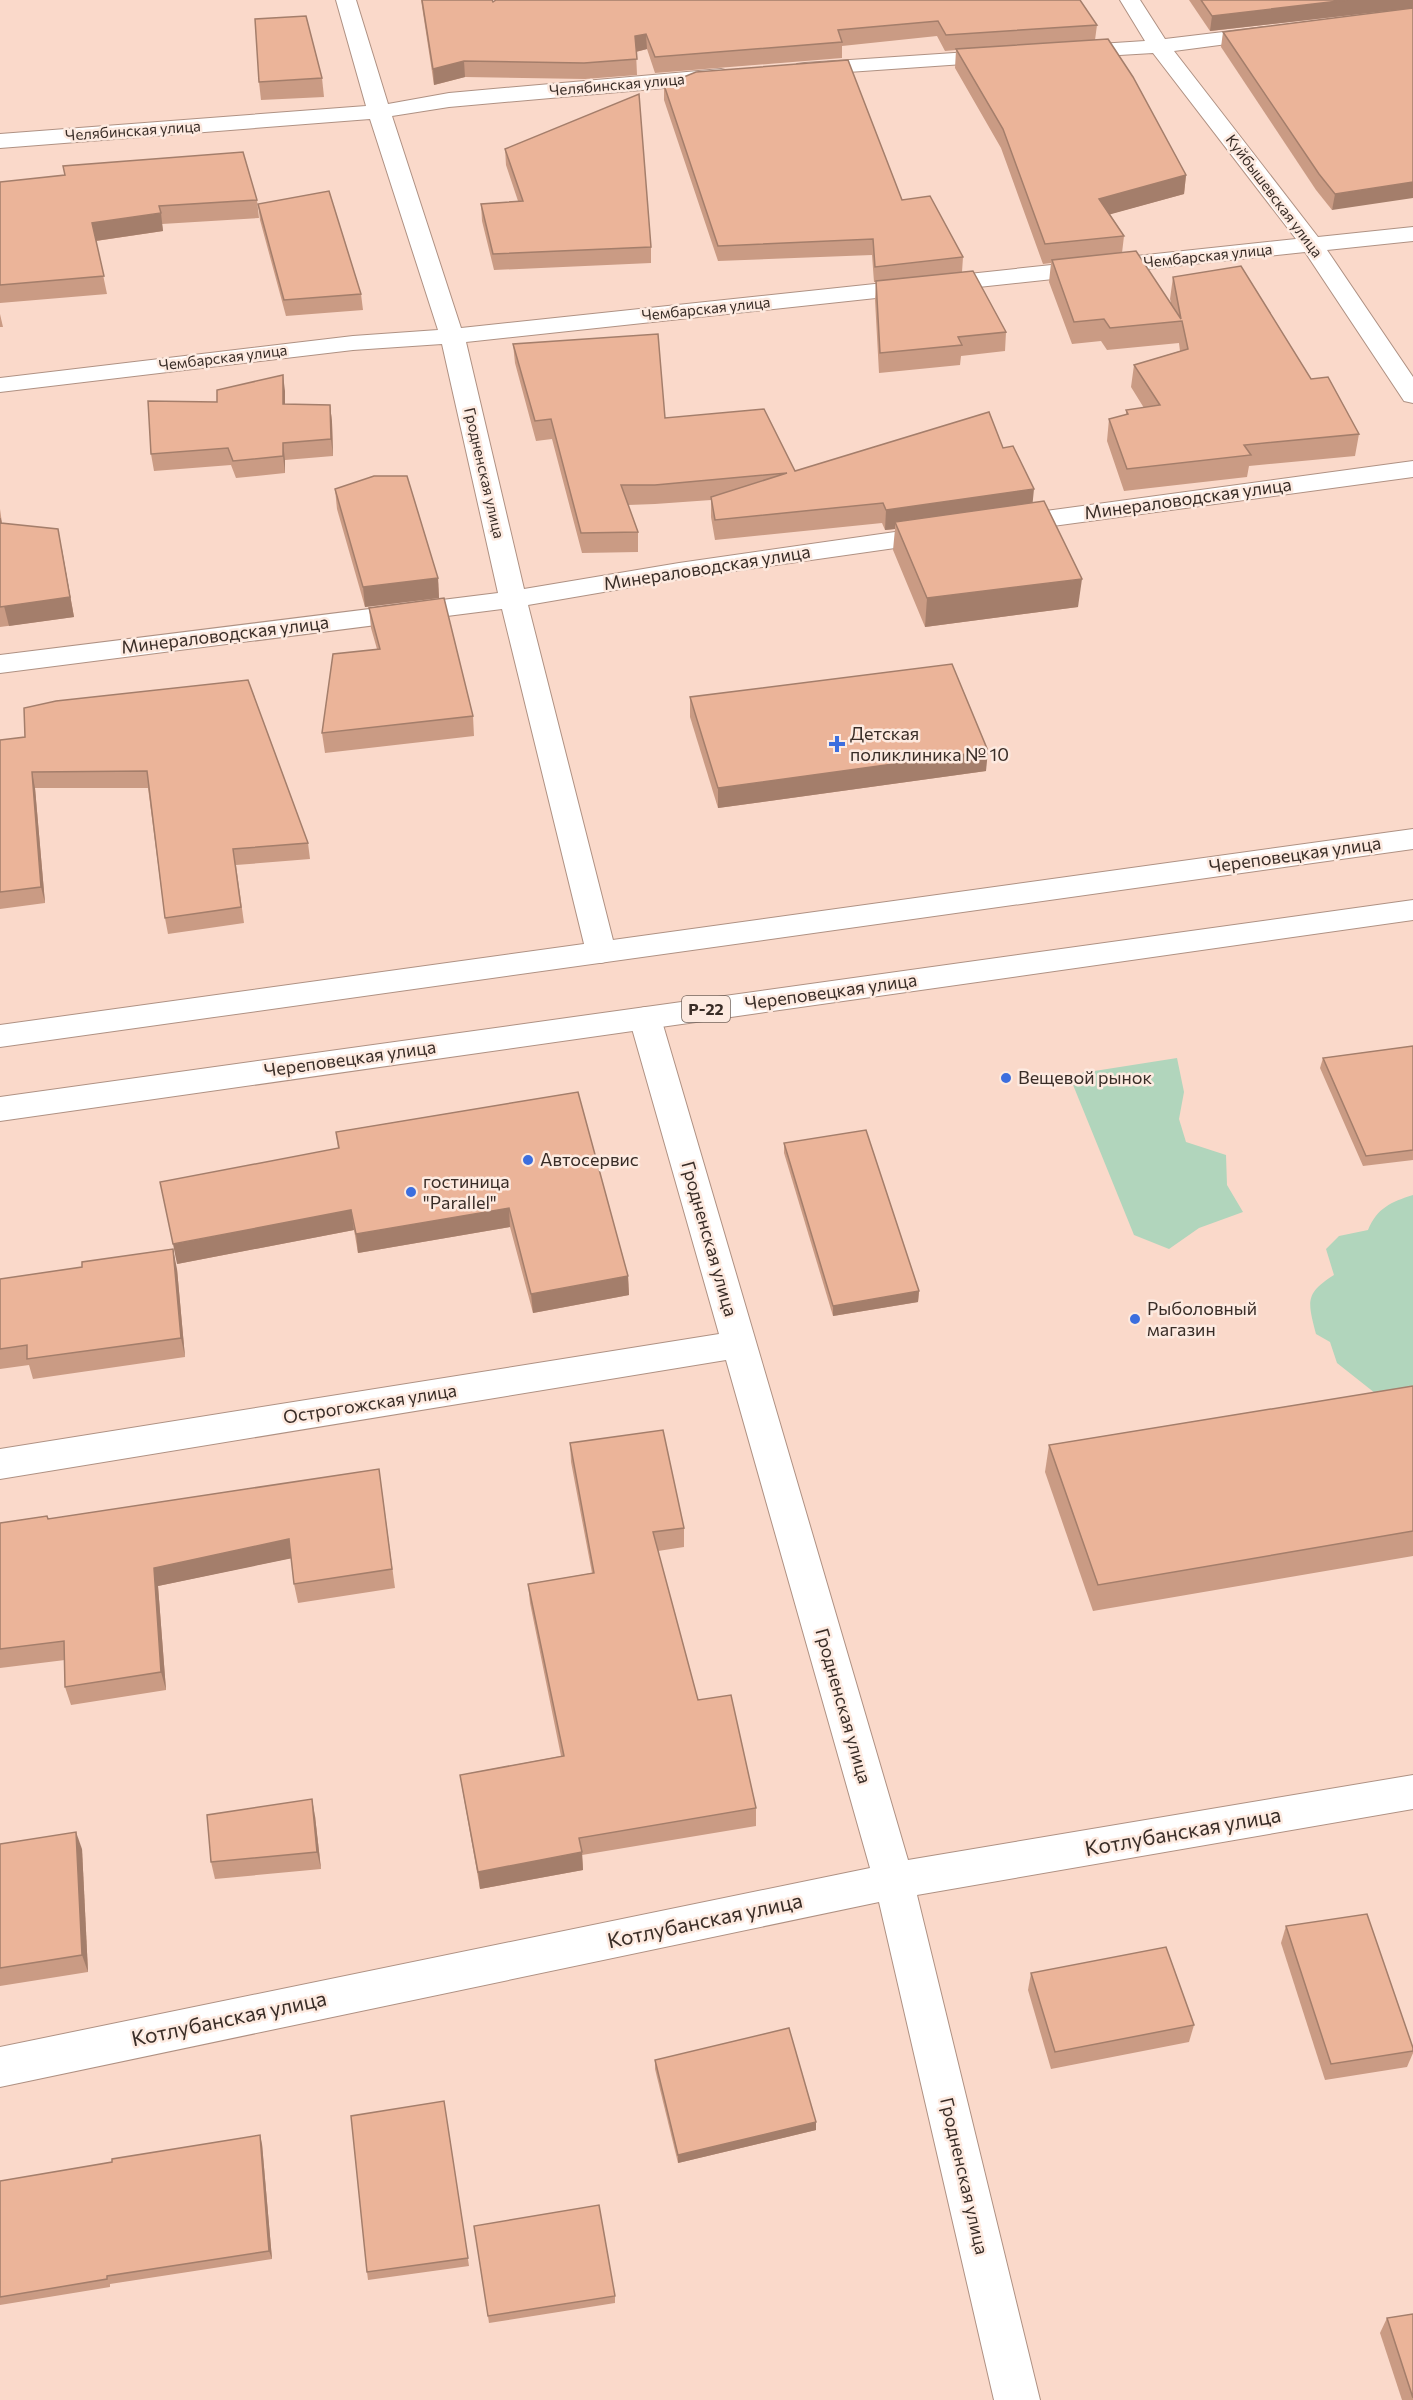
<svg xmlns="http://www.w3.org/2000/svg" width="1413" height="2400" viewBox="0 0 1413 2400" font-family="Commissioner,sans-serif">
	<rect width="100%" height="100%" fill="#fad9ca"/>
	<g fill="#b1d5bc">
		<path d="M1177,1058L1184,1092L1179,1119L1186,1142L1226,1155L1227,1185L1243,1212L1199,1228L1169,1249L1134,1235L1069,1075Z"/>
		<path d="M1413,1195V1411L1380,1397L1337,1363L1330,1342L1316,1334C1308,1302 1304,1294 1334,1275L1326,1249L1339,1236L1368,1230C1377,1208 1391,1202 1413,1195Z"/>
	</g>
	<g fill="none" stroke-linecap="round" stroke-linejoin="round">
		<g stroke="#af9183" stroke-width="2">
			<g id="minor">
				<path d="M336,0H356L388,104L449,93L721,69L729,71L732,76L729,81L721,83L449,107L392,116L461,328L1296,239L1153,53L1069,58L1061,57L1058,52L1061,47L1069,46L1145,41L1120,0H1140L1165,39L1265,27L1273,28L1276,33L1273,38L1265,39L1174,51L1318,237L1413,227V241L1327,250L1413,377V403L1404,401L1305,252L466,342L524,589L679,563L937,526L946,528L950,534L946,540L937,542L679,579L528,605L616,952L612,960L601,963L590,960L586,952L502,609L0,673V655L498,593L442,344L353,350L0,392V378L353,336L438,330L370,119L0,148V134L366,106Z"/>
				<path d="M999,50L1007,51L1010,56L1007,61L805,75L797,74L794,69L797,64L805,63Z"/>
				<path d="M1413,461V477L1009,532L1000,530L996,524L1000,518L1009,516Z"/>
				<path d="M645,1007L656,1010L661,1018L908,1860L1413,1775V1809L917,1895L1040,2400H994L879,1902L0,2087V2047L870,1868L726,1360L0,1479V1449L719,1334L629,1018L634,1010Z"/>
			</g>
		</g>
		<g stroke="#af9183" stroke-width="2">
			<g id="highway">
				<path d="M1413,829V849L0,1047V1025Z"/>
				<path d="M1413,900V920L0,1121V1097Z"/>
			</g>
		</g>
		<use href="#minor" fill="#fff" fill-rule="evenodd"/>
		<use href="#highway" fill="#fff" fill-rule="evenodd"/>
	</g>
	<g fill="#ca9b84">
		<path d="M421,0H492L493,2L1097,25L1095,40L1186,175L1184,194L1110,214L1124,236L1122,253L1171,303L1170,299L1173,277L1311,379L1359,434L1355,456L1249,466L1247,477L1124,491L1107,441L1109,419L1126,415V410L1144,408L1131,387L1134,365L1180,351L1179,343L1107,350L1101,341L1072,344L1049,282L1051,263L1043,264L1001,148L955,68L956,50L945,51L937,36L842,46V58L655,73L647,49L636,52L637,75L585,79L465,77L434,85Z"/>
		<path d="M1189,0H1413V8L1210,31Z"/>
		<path d="M1413,8L1332,210L1316,190L1221,47L1223,32Z"/>
		<path d="M322,78L324,97L261,100L259,82Z"/>
		<path d="M664,85L902,200L963,257L962,272L1006,332L1005,351L961,356L960,365L879,373L875,300L876,282H874L872,255L718,261L664,100Z"/>
		<path d="M505,149L651,247V263L494,270L482,221L481,204L518,201L506,165Z"/>
		<path d="M0,182L257,200L259,218L162,224L163,231L96,241L107,294L0,303Z"/>
		<path d="M258,204L361,294L363,310L286,316L260,220Z"/>
		<path d="M0,314L3,327H0Z"/>
		<path d="M513,344L665,418L795,471L1003,448L1032,502L1078,607L925,627L893,550L895,529L885,530L882,523L715,540L711,517V500L655,504L628,505L638,532V552L582,553L552,439L536,441L515,363Z"/>
		<path d="M285,391V404L330,405L332,422L333,456L285,460V473L236,478L231,465L154,471L151,454L217,402Z"/>
		<path d="M335,489L438,578L439,598L365,607L337,509Z"/>
		<path d="M0,509L2,523L62,549L74,617L0,627Z"/>
		<path d="M369,608L473,716L474,736L325,753L322,733L377,649L371,628Z"/>
		<path d="M690,697L986,771L718,808L690,717Z"/>
		<path d="M24,708L308,843L310,859L236,865L244,923L168,934L165,918L148,788H35L45,903L0,909V740L25,737Z"/>
		<path d="M1413,1046V1160L1363,1166L1320,1068L1323,1058Z"/>
		<path d="M578,1092L628,1276L629,1295L533,1313L510,1227L358,1253L354,1230L177,1264L338,1148L336,1132Z"/>
		<path d="M784,1143L919,1291L918,1302L833,1316L784,1153Z"/>
		<path d="M177,1269L185,1357L33,1379L29,1365L0,1369V1279Z"/>
		<path d="M1413,1386V1556L1093,1611L1045,1472L1049,1445Z"/>
		<path d="M570,1443L684,1528V1547L658,1551L698,1700L756,1808V1826L582,1855L583,1870L480,1889L463,1793L460,1775L561,1756L530,1603L528,1584L592,1573L571,1462Z"/>
		<path d="M379,1469L395,1588L298,1603L294,1584L291,1558L158,1586L166,1690L71,1705L65,1687V1660L0,1668V1523L47,1516L48,1519Z"/>
		<path d="M315,1816L321,1869L215,1879L211,1862Z"/>
		<path d="M0,1844L82,1849L88,1972L0,1986Z"/>
		<path d="M1286,1926L1413,2048V2053L1407,2067L1325,2080L1281,1943Z"/>
		<path d="M1031,1973L1194,2025L1189,2042L1051,2069L1028,1990Z"/>
		<path d="M655,2060L816,2130L678,2163L655,2069Z"/>
		<path d="M444,2101L469,2266L368,2280L367,2272Z"/>
		<path d="M262,2144L272,2259L110,2284V2287L0,2305V2181Z"/>
		<path d="M474,2226L615,2296V2303L489,2323Z"/>
		<path d="M1413,2314V2400H1402L1380,2333L1387,2318Z"/>
	</g>
	<g fill="#a47e6b">
		<path d="M1347,0H1413V8L1210,31L1212,16Z"/>
		<path d="M646,34L647,49L635,52V36Z"/>
		<path d="M464,61L465,77L434,85L433,69Z"/>
		<path d="M1186,175L1184,194L1097,218L1099,199Z"/>
		<path d="M1413,182V198L1332,210L1335,194Z"/>
		<path d="M161,213L163,231L95,241L92,223Z"/>
		<path d="M283,375L285,391V421L283,404Z"/>
		<path d="M330,405L332,422L333,456L331,439Z"/>
		<path d="M283,443L285,460V473L283,456Z"/>
		<path d="M1034,489L1032,509L895,522V529L885,530L886,510Z"/>
		<path d="M58,529L74,617L9,626L4,606Z"/>
		<path d="M438,578L439,598L365,607L363,587Z"/>
		<path d="M1082,579L1078,607L925,627L927,598Z"/>
		<path d="M988,751L986,771L718,808V788Z"/>
		<path d="M32,772L35,788L45,903L41,887Z"/>
		<path d="M509,1208L510,1227L358,1253L356,1234Z"/>
		<path d="M351,1210L354,1230L177,1264L173,1244Z"/>
		<path d="M173,1249L177,1269L185,1357L181,1338Z"/>
		<path d="M628,1276L629,1295L533,1313L531,1294Z"/>
		<path d="M919,1291L918,1302L833,1316V1306Z"/>
		<path d="M289,1539L293,1558L158,1586L166,1690L161,1672L154,1568Z"/>
		<path d="M312,1799L315,1816L321,1869L317,1852Z"/>
		<path d="M76,1832L82,1849L88,1972L82,1955Z"/>
		<path d="M582,1852L583,1870L480,1889L478,1872Z"/>
		<path d="M816,2122V2130L678,2163V2155Z"/>
		<path d="M260,2135L262,2144L272,2259L269,2251Z"/>
	</g>
	<g fill="#ebb499" stroke="#a47e6b" stroke-width="1.5">
		<path d="M422,0H492L493,2L496,0H1080L1097,25L946,35L938,21L838,30L842,42L655,57L646,34L635,36L637,59L584,63L464,61L433,69Z"/>
		<path d="M1201,0H1347L1212,16Z"/>
		<path d="M1413,8V182L1335,194L1319,174L1223,32Z"/>
		<path d="M306,16L322,78L259,82L255,19Z"/>
		<path d="M1108,39L1133,77L1186,175L1099,199L1124,236L1045,244L1003,129L956,49Z"/>
		<path d="M848,60L902,200L930,196L963,257L875,267L873,239L718,246L664,85L696,72Z"/>
		<path d="M639,94L651,247L493,254L481,204L523,201L505,149Z"/>
		<path d="M243,152L257,200L159,206L161,213L92,223L104,276L0,285V182L65,175L63,166Z"/>
		<path d="M329,191L361,294L284,300L258,204Z"/>
		<path d="M1136,251L1181,319L1173,277L1241,266L1311,379L1328,377L1359,434L1244,445L1251,455L1127,469L1109,419L1128,414L1126,410L1160,405L1134,365L1188,349L1182,321L1110,328L1104,319L1074,322L1052,260Z"/>
		<path d="M973,271L1006,332L958,337L962,345L880,353L876,281Z"/>
		<path d="M658,334L665,418L764,409L795,471L989,412L1003,448L1013,446L1034,489L886,510L883,503L715,520L711,497L787,473L655,485H621L638,532L581,533L551,419L535,421L513,344Z"/>
		<path d="M283,375V404L330,405L331,439L283,443V456L233,461L228,448L151,454L148,401L217,402V390Z"/>
		<path d="M374,476H407L438,578L363,587L335,489Z"/>
		<path d="M1044,501L1082,579L927,598L895,522Z"/>
		<path d="M0,518L1,523L58,529L70,597L0,607Z"/>
		<path d="M444,598L473,716L322,733L333,654L380,649L369,608Z"/>
		<path d="M952,664L988,751L718,788L690,697Z"/>
		<path d="M248,680L308,843L233,849L241,907L165,918L147,771L32,772L41,887L0,892V740L25,737L24,708L56,701Z"/>
		<path d="M1413,1046V1150L1366,1156L1323,1058Z"/>
		<path d="M578,1092L628,1276L531,1294L509,1208L356,1234L351,1210L173,1244L160,1182L339,1148L336,1132Z"/>
		<path d="M866,1130L919,1291L833,1306L784,1143Z"/>
		<path d="M173,1249L181,1338L27,1359V1345L0,1349V1279L82,1267V1262Z"/>
		<path d="M1413,1386V1531L1098,1585L1049,1445Z"/>
		<path d="M663,1430L684,1528L653,1532L698,1700L731,1695L756,1808L579,1838L582,1852L478,1872L460,1775L564,1756L528,1584L594,1573L570,1443Z"/>
		<path d="M379,1469L392,1569L294,1584L289,1539L154,1568L161,1672L65,1687L64,1641L0,1649V1523L47,1516L48,1519Z"/>
		<path d="M312,1799L317,1852L211,1862L207,1815Z"/>
		<path d="M76,1832L82,1955L0,1968V1844Z"/>
		<path d="M1367,1914L1413,2048V2051L1331,2064L1286,1926Z"/>
		<path d="M1166,1947L1194,2025L1055,2052L1031,1973Z"/>
		<path d="M789,2028L816,2122L678,2155L655,2060Z"/>
		<path d="M444,2101L468,2258L367,2272L351,2116Z"/>
		<path d="M260,2135L269,2251L107,2276V2279L0,2297V2181L112,2162V2159Z"/>
		<path d="M599,2205L615,2296L488,2316L474,2226Z"/>
		<path d="M1413,2314V2398L1387,2318Z"/>
	</g>
	<g fill="#3c6ede" stroke="#fdeae0" stroke-width="2">
		<path d="M834 735h6v6h6v6h-6v6h-6v-6h-6v-6h6z"/>
		<circle cx="1006" cy="1078" r="6"/>
		<circle cx="528" cy="1160" r="6"/>
		<circle cx="411" cy="1192" r="6"/>
		<circle cx="1135" cy="1319" r="6"/>
	</g>
	<g text-anchor="middle" stroke-width="5" stroke-linejoin="round" paint-order="stroke">
		<g font-size="15" fill="#392d27" stroke="#fdeae0">
			<text transform="translate(617 85) rotate(-5)" y="5">Челябинская улица</text>
			<text transform="translate(133 131) rotate(-4)" y="5">Челябинская улица</text>
			<text transform="translate(1274 196) rotate(53)" y="5">Куйбышевская улица</text>
			<text transform="translate(1208 256) rotate(-6)" y="5">Чембарская улица</text>
			<text transform="translate(706 309) rotate(-6)" y="5">Чембарская улица</text>
			<text transform="translate(223 358) rotate(-7)" y="5">Чембарская улица</text>
			<text transform="translate(484 473) rotate(77)" y="5">Гродненская улица</text>
		</g>
		<rect fill="#fdeae0" stroke="#74665e" stroke-width="1.5" x="682" y="996" width="48" height="26" rx="4.5"/>
		<g font-size="16" font-weight="bold" fill="#392d27">
			<text x="706" y="1015">Р-22</text>
		</g>
		<g font-size="18" fill="#392d27" stroke="#fdeae0">
			<text transform="translate(1188 499) rotate(-8)" y="6">Минераловодская улица</text>
			<text transform="translate(707 568) rotate(-9)" y="6">Минераловодская улица</text>
			<text transform="translate(225 635) rotate(-7)" y="6">Минераловодская улица</text>
			<text transform="translate(1295 855) rotate(-8)" y="6">Череповецкая улица</text>
			<text transform="translate(831 992) rotate(-8)" y="6">Череповецкая улица</text>
			<text transform="translate(350 1059) rotate(-8)" y="6">Череповецкая улица</text>
			<text transform="translate(709 1239) rotate(74)" y="6">Гродненская улица</text>
			<text transform="translate(370 1404) rotate(-9)" y="6">Острогожская улица</text>
			<text transform="translate(843 1706) rotate(74)" y="6">Гродненская улица</text>
			<text transform="translate(964 2176) rotate(77)" y="6">Гродненская улица</text>
		</g>
		<g font-size="18" fill="#392d27" stroke="#fdeae0" text-anchor="start">
			<text x="850" y="740">Детская<tspan x="850" dy="21">поликлиника № 10</tspan></text>
			<text x="1018" y="1084">Вещевой рынок</text>
			<text x="540" y="1166">Автосервис</text>
			<text x="423" y="1188">гостиница<tspan x="423" dy="21">"Parallel"</tspan></text>
			<text x="1147" y="1315">Рыболовный<tspan x="1147" dy="21">магазин</tspan></text>
		</g>
		<g font-size="21" fill="#392d27" stroke="#fdeae0">
			<text transform="translate(1183 1832) rotate(-10)" y="7">Котлубанская улица</text>
			<text transform="translate(705 1921) rotate(-12)" y="7">Котлубанская улица</text>
			<text transform="translate(229 2019) rotate(-12)" y="7">Котлубанская улица</text>
		</g>
	</g>
</svg>
